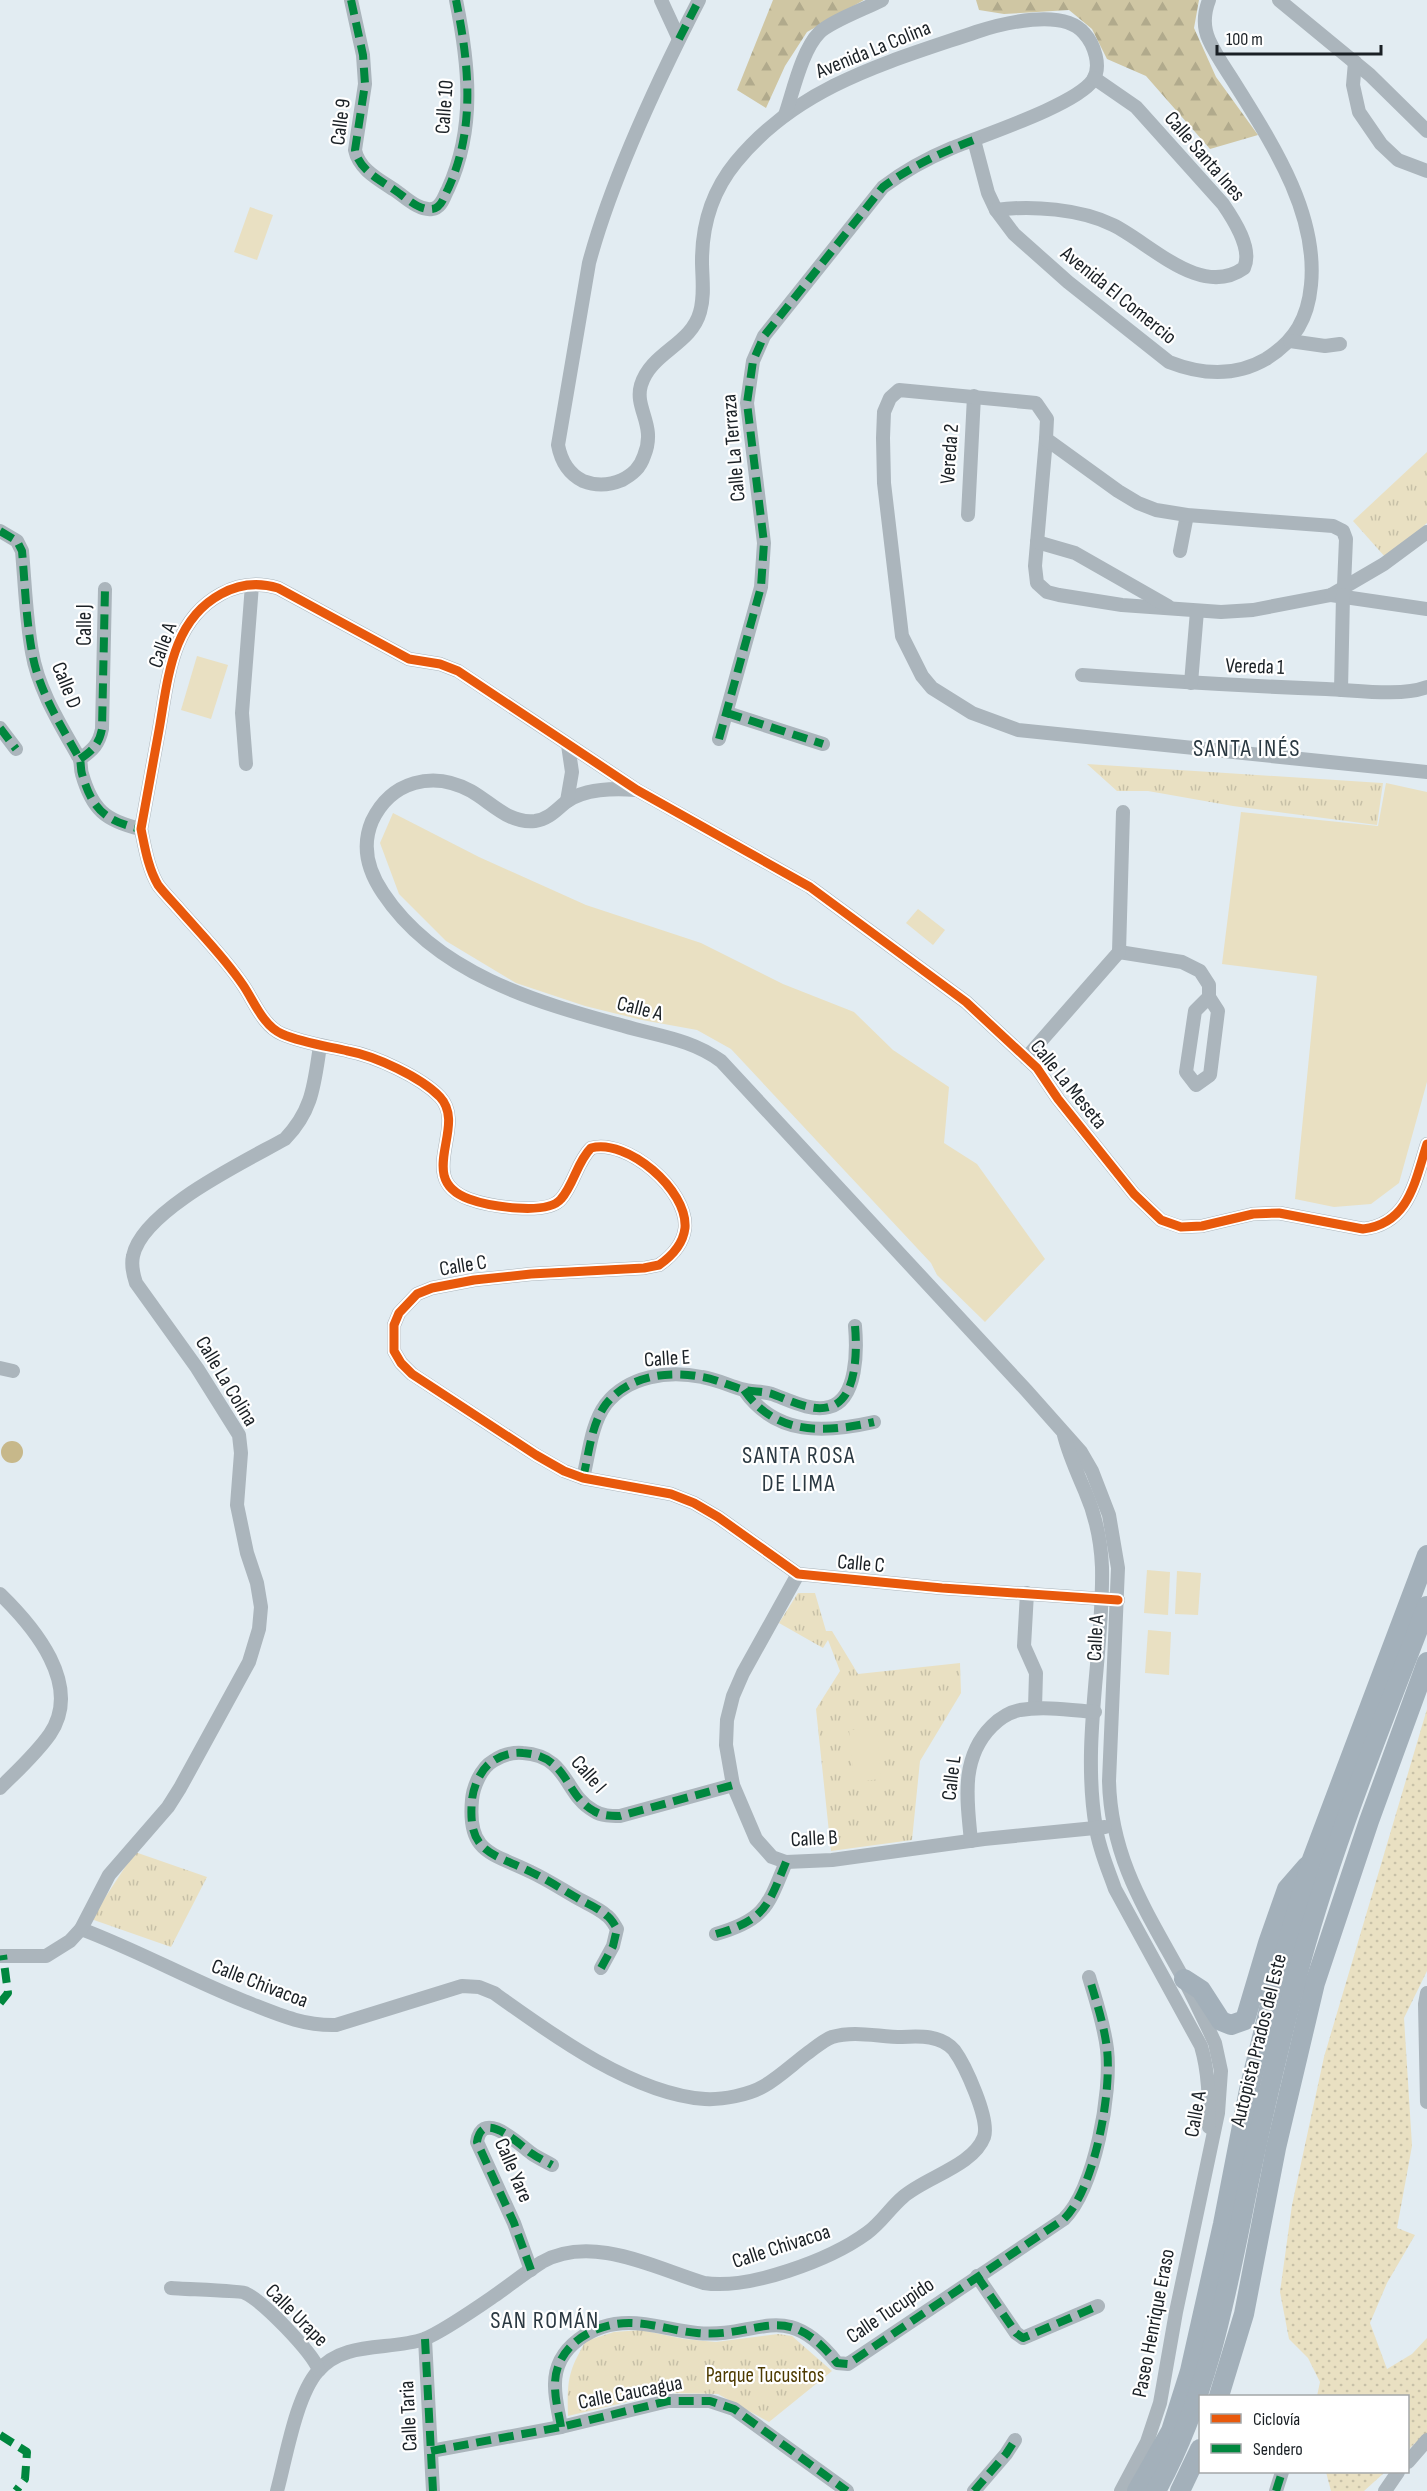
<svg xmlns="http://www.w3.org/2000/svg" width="1427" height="2491" viewBox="0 0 1427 2491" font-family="'Sofia Sans Condensed',sans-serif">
	<defs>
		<pattern id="grass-dots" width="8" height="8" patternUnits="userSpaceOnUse" patternTransform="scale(1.5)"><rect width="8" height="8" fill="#e9e0c2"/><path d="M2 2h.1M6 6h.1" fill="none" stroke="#c7c0a7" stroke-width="1.8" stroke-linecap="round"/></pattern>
		<pattern id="forest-firs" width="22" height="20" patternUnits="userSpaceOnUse" patternTransform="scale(1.5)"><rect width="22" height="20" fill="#cfc6a3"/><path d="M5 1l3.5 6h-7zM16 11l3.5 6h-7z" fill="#b1aa8c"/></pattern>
		<pattern id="park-tufts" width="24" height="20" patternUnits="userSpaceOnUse" patternTransform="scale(1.5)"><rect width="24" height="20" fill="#e9e0c2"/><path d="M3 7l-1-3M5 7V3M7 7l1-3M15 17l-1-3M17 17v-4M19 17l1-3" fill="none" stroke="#c7c0a7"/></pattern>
	</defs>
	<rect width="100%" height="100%" fill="#e2ecf2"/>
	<g fill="url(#grass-dots)">
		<path d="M1427,1709V1971L1404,2018L1412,2146L1397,2228L1415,2235L1387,2283L1370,2323L1387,2369L1412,2354L1427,2338V2444L1415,2443L1408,2450V2396H1317L1320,2382L1308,2358L1289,2339L1280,2292L1292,2205L1324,2057Z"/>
		<path d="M1326,2472H1385L1364,2491H1331Z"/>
	</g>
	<g fill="url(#forest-firs)">
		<path d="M773,0H864L807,32L785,66L766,108L737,90Z"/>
		<path d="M976,0H1199L1194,28L1216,77L1258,135L1210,149L1146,76L1107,59L1092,29L1069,10L1004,14L979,10Z"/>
	</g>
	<g fill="url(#park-tufts)">
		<path d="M1427,452V523L1386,558L1353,521Z"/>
		<path d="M1087,764L1382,783H1383L1377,825L1233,806L1148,791H1117Z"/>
		<path d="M798,1593H815L826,1631H832L858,1674L960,1663L961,1693L920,1761L912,1840L831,1851L816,1709L840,1671L828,1640L823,1648L779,1623Z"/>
		<path d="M135,1852L207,1877L171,1947L91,1919Z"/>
		<path d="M641,2330L684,2339L716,2342L778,2334L792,2336L832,2371L769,2422L718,2394L665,2393L568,2416C567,2381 568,2371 586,2341L614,2332Z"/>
	</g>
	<g fill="#e9e0c2">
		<path d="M250,207L273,215L257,260L234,252Z"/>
		<path d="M197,656L228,665L211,719L181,710Z"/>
		<path d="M1386,783L1427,792V1082L1399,1183L1371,1204L1334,1207L1295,1199L1317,976L1222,964L1241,812L1378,826Z"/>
		<path d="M393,813L479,857L586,905L701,943L783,984L854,1012L893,1050L949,1087L944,1143L977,1164L1045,1259L985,1322L937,1275L931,1263L731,1049L697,1030L642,1020L585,1006L516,983L446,941L399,894L380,843Z"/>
		<path d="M918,909L945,930L933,945L906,923Z"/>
		<path d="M1147,1570L1170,1572L1168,1615L1144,1613Z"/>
		<path d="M1177,1571L1201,1573L1198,1615L1175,1614Z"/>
		<path d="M1148,1630L1171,1632L1169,1675L1145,1673Z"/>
		<path d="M877,1728L881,1779L854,1782L849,1730Z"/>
	</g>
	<circle fill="#c7b88a" cx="12" cy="1452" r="11"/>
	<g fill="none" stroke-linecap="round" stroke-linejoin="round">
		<g stroke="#abb5bc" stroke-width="14">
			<path d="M351,0L363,55L365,84L355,150C359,170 380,180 396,191C405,197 419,211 432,209C442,208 444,196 448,189C476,128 469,64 456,0"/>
			<path d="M661,0L679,39"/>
			<path d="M699,0C658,80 612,177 589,263L558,445C561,461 569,474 583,481C596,486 610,485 622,480C633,474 640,468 644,456C657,425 634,409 641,385C651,352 691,345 700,312C705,295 702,278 702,261C702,224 713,190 736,162C798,86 888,62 976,32C1003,23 1063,8 1084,33C1094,44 1102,66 1093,80C1076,105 983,135 952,148C928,158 903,172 883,187L764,336L753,361L747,403L764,543L761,587L719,739"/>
			<path d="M1279,0L1370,75L1427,131"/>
			<path d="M1355,62L1353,85L1359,112L1381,144L1398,160L1427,171"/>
			<path d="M785,115C793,92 802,50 819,33C829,22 867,8 882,0"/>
			<path d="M974,140L988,193L996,210L1014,234L1068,282L1169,362C1202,375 1235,377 1266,359C1295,341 1308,318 1311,285C1318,214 1273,145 1237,87C1228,72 1216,56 1209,40C1203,27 1204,13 1209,0"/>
			<path d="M996,210C1031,205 1081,209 1113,225C1150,243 1201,299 1244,268C1253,249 1234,220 1223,204L1136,107L1094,78"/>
			<path d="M1290,341L1325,346L1340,344"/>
			<path d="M1046,439L1035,566L1037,583L1047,592L1059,595L1122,605L1221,612L1253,610L1331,595L1384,564L1427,532"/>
			<path d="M968,515L974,396"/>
			<path d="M0,531L17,541L22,551C25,584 26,619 32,652C38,689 60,724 78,756C82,761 80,768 82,774C92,809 105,821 141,829"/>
			<path d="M1037,542L1075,553L1168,606"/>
			<path d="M1180,551L1187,515"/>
			<path d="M1344,586L1346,539L1343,531L1333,526L1187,515L1156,510L1138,503L1118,491L1046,439L1047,419L1036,403L899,390L890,398L884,412L883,438L884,483L902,636L922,676L932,688L972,713L1018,730L1427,772"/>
			<path d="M1331,595L1427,609"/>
			<path d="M1082,675C1163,681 1245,686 1326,689C1356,690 1400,697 1427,687"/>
			<path d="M1191,683L1197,611"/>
			<path d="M1341,690L1343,595"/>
			<path d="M727,713L823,744"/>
			<path d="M0,728L16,749"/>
			<path d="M80,759C93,750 99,744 102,729L105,589"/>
			<path d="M246,764L242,713L252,585"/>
			<path d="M636,790C614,788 584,789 566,802C556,810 549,819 535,821C509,824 492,803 471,791C433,770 391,781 372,821C361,847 368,871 383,893C436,973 535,1002 624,1026C658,1036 691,1039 721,1061L1026,1390L1081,1452L1092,1471L1109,1515L1118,1568L1109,1781C1111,1860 1147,1912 1183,1978C1192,1994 1200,2012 1208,2028L1215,2043L1221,2071L1218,2113L1176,2312L1160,2403L1147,2442L1121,2491"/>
			<path d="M567,801L572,772L568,745"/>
			<path d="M1119,952L1182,962L1200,971L1209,985V997L1218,1011L1210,1075L1196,1085L1186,1072L1195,1011L1209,997"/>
			<path d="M1119,952L1123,812"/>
			<path d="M1026,1058L1119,952"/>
			<path d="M0,1368L13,1371"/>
			<path d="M744,1390C776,1436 825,1433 874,1422"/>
			<path d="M1064,1435C1069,1455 1077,1472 1085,1491C1095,1514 1101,1542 1102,1567C1104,1653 1081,1741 1096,1828C1099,1849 1108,1869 1115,1889L1201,2046C1209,2073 1209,2100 1209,2127"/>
			<path d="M583,1478C589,1454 591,1424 606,1404C628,1376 668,1370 702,1377C715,1379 728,1385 741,1389C751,1392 762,1391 772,1394C789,1400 811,1412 829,1407C858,1400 857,1348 855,1326"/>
			<path d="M798,1574L743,1673L733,1696L727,1720L726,1745L733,1785L756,1839L772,1857L786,1862L832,1860L984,1839L1105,1827"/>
			<path d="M1027,1593L1024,1646L1036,1673L1035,1708"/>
			<path d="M0,1594C34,1627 83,1685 50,1734C36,1754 17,1771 0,1788"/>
			<path d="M1118,1600L942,1588L798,1574L718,1517L694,1503L671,1494L583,1478L564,1471L536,1455L412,1374L401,1363L394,1351V1325L399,1313L417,1294L432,1288L474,1280L531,1274L644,1268L659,1265C672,1256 683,1244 685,1228C688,1190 627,1138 591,1148C577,1162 574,1184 561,1199C547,1216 488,1206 469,1199C414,1179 468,1127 440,1097C421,1077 375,1056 348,1051C326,1046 303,1043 282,1034C263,1026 254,1001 243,985C225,958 200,933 179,909C172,901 164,893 158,885C148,868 145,848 141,829C147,796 153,763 159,730C168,680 171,621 221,594C239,584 258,582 278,588L409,659L440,664L458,671L637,790L810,887L966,1002L1037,1068L1058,1099L1134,1194L1161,1220L1181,1227L1202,1226L1253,1214L1279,1213L1363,1229C1409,1224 1415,1181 1427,1144"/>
			<path d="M971,1841C967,1800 960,1758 992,1726C999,1719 1010,1712 1020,1710C1044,1706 1071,1710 1095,1712"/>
			<path d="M81,1929C137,1950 189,1979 244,2001C275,2013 302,2026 336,2025L462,1986L479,1987L494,1993C551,2034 633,2094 705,2099C722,2100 749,2095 764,2086C778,2078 792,2065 805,2055C814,2049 823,2040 832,2037C855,2030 879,2037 902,2037C920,2036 941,2035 954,2050C965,2065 990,2119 984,2137C973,2166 926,2177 903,2197C890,2208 881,2223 867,2233C830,2260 749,2290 704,2283C655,2268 592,2234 542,2262C526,2272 510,2285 494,2296C478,2307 442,2332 424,2339C390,2351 344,2340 318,2371C296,2396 286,2458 277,2491"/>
			<path d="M716,1934C765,1920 768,1906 786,1862"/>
			<path d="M0,1956H46L70,1941L81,1929L109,1875L168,1807L180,1788L249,1662L259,1629L261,1607L257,1583L247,1553L237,1505L241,1453L239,1435L197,1368L136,1283C133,1274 131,1265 133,1256C142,1210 246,1161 285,1139C313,1110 314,1084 320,1046"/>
			<path d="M601,1968L613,1946L617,1929C614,1924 611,1918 606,1915C598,1908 588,1904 579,1899C563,1890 548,1880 531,1872C493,1853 467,1854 472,1800C473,1787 481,1768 493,1761C502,1755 512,1752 523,1753C569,1756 564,1795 594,1811C602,1816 611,1816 620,1816L733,1785"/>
			<path d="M1427,1993L1425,2004L1427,2102"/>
			<path d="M531,2270L514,2223L477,2142C482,2108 519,2144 531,2153C538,2158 545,2161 552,2165"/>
			<path d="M977,2276L1016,2333L1023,2338L1098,2306"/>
			<path d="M171,2288C181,2289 242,2291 245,2293C264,2302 311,2351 319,2370"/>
			<path d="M425,2339L433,2491"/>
			<path d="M561,2427C559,2414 555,2400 555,2386C554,2346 594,2323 629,2323C652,2323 674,2331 697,2333C759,2339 785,2297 837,2363L848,2364L1064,2219C1095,2188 1112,2092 1107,2049C1104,2024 1096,2001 1089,1977"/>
			<path d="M431,2451L561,2427L668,2401H710L734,2409L847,2491"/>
			<path d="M1408,2462L1427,2440"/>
			<path d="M974,2491L1006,2454L1015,2440"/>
			<path d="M1276,2491L1282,2472"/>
			<path d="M1385,2491L1398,2472"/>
		</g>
		<g stroke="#a3b0ba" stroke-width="20">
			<path d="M1184,1979L1201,1990L1221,2021L1231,2025L1245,2020L1268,1943L1287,1889L1307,1866"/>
			<path d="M1219,2396L1244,2314L1276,2148L1315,1983L1369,1821L1427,1662"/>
			<path d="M1137,2491L1171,2431L1190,2371L1223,2224L1249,2090L1273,1993L1311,1862L1427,1555"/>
			<path d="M1156,2491C1216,2381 1230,2268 1256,2148C1268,2092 1282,2036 1296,1980C1329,1853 1380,1729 1427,1606"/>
			<path d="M1180,2491L1200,2449"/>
		</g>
		<g stroke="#00873e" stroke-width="8" stroke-dasharray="15 8" stroke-linecap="butt">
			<path d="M351,0L363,55L365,84L355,150C359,170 380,180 396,191C405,197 419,211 432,209C442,208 444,196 448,189C476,128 469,64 456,0"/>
			<path d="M679,39L699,0"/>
			<path d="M0,531L17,541L22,551C25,584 26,619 32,652C38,689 60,724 78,756C82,761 80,768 82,774C92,809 105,821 141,829"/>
			<path d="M727,713L823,744"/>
			<path d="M0,728L16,749"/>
			<path d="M719,739L761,587L764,543L747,403L753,361L764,336L883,187C910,167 942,152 974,140"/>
			<path d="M80,759C93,750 99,744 102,729L105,589"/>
			<path d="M744,1390C776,1436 825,1433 874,1422"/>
			<path d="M583,1478C589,1454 591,1424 606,1404C628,1376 668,1370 702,1377C715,1379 728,1385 741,1389C751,1392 762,1391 772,1394C789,1400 811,1412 829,1407C858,1400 857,1348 855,1326"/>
			<path d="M716,1934C765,1920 768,1906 786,1862"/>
			<path d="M601,1968L613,1946L617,1929C614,1924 611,1918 606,1915C598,1908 588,1904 579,1899C563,1890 548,1880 531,1872C493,1853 467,1854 472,1800C473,1787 481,1768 493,1761C502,1755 512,1752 523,1753C569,1756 564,1795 594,1811C602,1816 611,1816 620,1816L733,1785"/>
			<path d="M0,2003L8,1993L3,1955"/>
			<path d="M531,2270L514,2223L477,2142C482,2108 519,2144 531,2153C538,2158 545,2161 552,2165"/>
			<path d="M977,2276L1016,2333L1023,2338L1098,2306"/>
			<path d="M425,2339L433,2491"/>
			<path d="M561,2427C559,2414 555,2400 555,2386C554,2346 594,2323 629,2323C652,2323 674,2331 697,2333C759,2339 785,2297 837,2363L848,2364L1064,2219C1095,2188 1112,2092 1107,2049C1104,2024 1096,2001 1089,1977"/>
			<path d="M0,2435L27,2452L25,2479L16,2491"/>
			<path d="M431,2451L561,2427L668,2401H710L734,2409L847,2491"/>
			<path d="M974,2491L1006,2454L1015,2440"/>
			<path d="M1276,2491L1282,2472"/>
		</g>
		<g stroke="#fff" stroke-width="13">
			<path id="cycleway" d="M1118,1600L942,1588L798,1574L718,1517L694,1503L671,1494L583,1478L564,1471L536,1455L412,1374L401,1363L394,1351V1325L399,1313L417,1294L432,1288L474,1280L531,1274L644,1268L659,1265C672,1256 683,1244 685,1228C688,1190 627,1138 591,1148C577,1162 574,1184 561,1199C547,1216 488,1206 469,1199C414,1179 468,1127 440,1097C421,1077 375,1056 348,1051C326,1046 303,1043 282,1034C263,1026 254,1001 243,985C225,958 200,933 179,909C172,901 164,893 158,885C148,868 145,848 141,829C147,796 153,763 159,730C168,680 171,621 221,594C239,584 258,582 278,588L409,659L440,664L458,671L637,790L810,887L966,1002L1037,1068L1058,1099L1134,1194L1161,1220L1181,1227L1202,1226L1253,1214L1279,1213L1363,1229C1409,1224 1415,1181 1427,1144"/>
		</g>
		<use href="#cycleway" stroke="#e8590c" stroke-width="9"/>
	</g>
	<g text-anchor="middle" stroke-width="4.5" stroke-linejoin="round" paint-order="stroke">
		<g font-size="21" fill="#1a2025" stroke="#fff">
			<text transform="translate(873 49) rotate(-22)" y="7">Avenida La Colina</text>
			<text transform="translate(444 107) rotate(-86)" y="7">Calle 10</text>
			<text transform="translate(340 122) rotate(-83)" y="7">Calle 9</text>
			<text transform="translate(1205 156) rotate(49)" y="7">Calle Santa Ines</text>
			<text transform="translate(1119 295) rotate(39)" y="7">Avenida El Comercio</text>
			<text transform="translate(733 448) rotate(-95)" y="7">Calle La Terraza</text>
			<text transform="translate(949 454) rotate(-86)" y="7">Vereda 2</text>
			<text transform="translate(84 625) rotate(-90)" y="7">Calle J</text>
			<text transform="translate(162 645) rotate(-70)" y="7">Calle A</text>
			<text transform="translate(1255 666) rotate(2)" y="7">Vereda 1</text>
			<text transform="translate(67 685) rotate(68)" y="7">Calle D</text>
			<text transform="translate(640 1008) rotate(14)" y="7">Calle A</text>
			<text transform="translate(1069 1084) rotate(51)" y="7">Calle La Meseta</text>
			<text transform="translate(463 1265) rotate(-9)" y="7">Calle C</text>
			<text transform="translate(667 1358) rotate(-4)" y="7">Calle E</text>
			<text transform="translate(227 1381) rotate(59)" y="7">Calle La Colina</text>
			<text transform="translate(861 1563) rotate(5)" y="7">Calle C</text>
			<text transform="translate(1095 1638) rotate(-87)" y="7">Calle A</text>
			<text transform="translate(589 1774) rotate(49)" y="7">Calle I</text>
			<text transform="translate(951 1778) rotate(-83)" y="7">Calle L</text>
			<text transform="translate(814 1838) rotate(-3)" y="7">Calle B</text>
			<text transform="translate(260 1983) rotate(21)" y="7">Calle Chivacoa</text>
			<text transform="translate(1258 2040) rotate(-76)" y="7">Autopista Prados del Este</text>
			<text transform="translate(1195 2114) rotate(-80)" y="7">Calle A</text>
			<text transform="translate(514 2170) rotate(67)" y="7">Calle Yare</text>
			<text transform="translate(781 2246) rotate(-18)" y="7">Calle Chivacoa</text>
			<text transform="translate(890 2310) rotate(-34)" y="7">Calle Tucupido</text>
			<text transform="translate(297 2315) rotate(45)" y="7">Calle Urape</text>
			<text transform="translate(1153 2323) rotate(-79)" y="7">Paseo Henrique Eraso</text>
			<text transform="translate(630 2392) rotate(-11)" y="7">Calle Caucagua</text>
			<text transform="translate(408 2416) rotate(-93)" y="7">Calle Taria</text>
		</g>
		<g font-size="21" fill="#4e3b01" stroke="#fff">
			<text x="765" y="2382">Parque Tucusitos</text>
		</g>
		<g font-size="24" letter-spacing="1.5" fill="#2b3942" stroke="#fff">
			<text x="1247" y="756">SANTA INÉS</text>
			<text x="799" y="1463">SANTA ROSA<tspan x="799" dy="28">DE LIMA</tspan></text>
			<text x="545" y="2328">SAN ROMÁN</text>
		</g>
	</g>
	<rect x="1199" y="2395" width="210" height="78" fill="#ffffff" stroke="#a3a6a8" stroke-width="1.5"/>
	<rect x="1211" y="2414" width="30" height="9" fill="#e8590c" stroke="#a3a6a8" stroke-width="1.5"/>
	<text x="1253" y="2425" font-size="18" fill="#1a2025">Ciclovía</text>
	<rect x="1211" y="2444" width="30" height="9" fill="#00873e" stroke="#a3a6a8" stroke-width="1.5"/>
	<text x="1253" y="2455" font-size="18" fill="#1a2025">Sendero</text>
	<path d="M1217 45v9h164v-9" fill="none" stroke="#1a2025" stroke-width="3"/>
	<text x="1226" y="45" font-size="18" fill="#1a2025" stroke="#ffffff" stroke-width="4.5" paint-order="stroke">100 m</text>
</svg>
